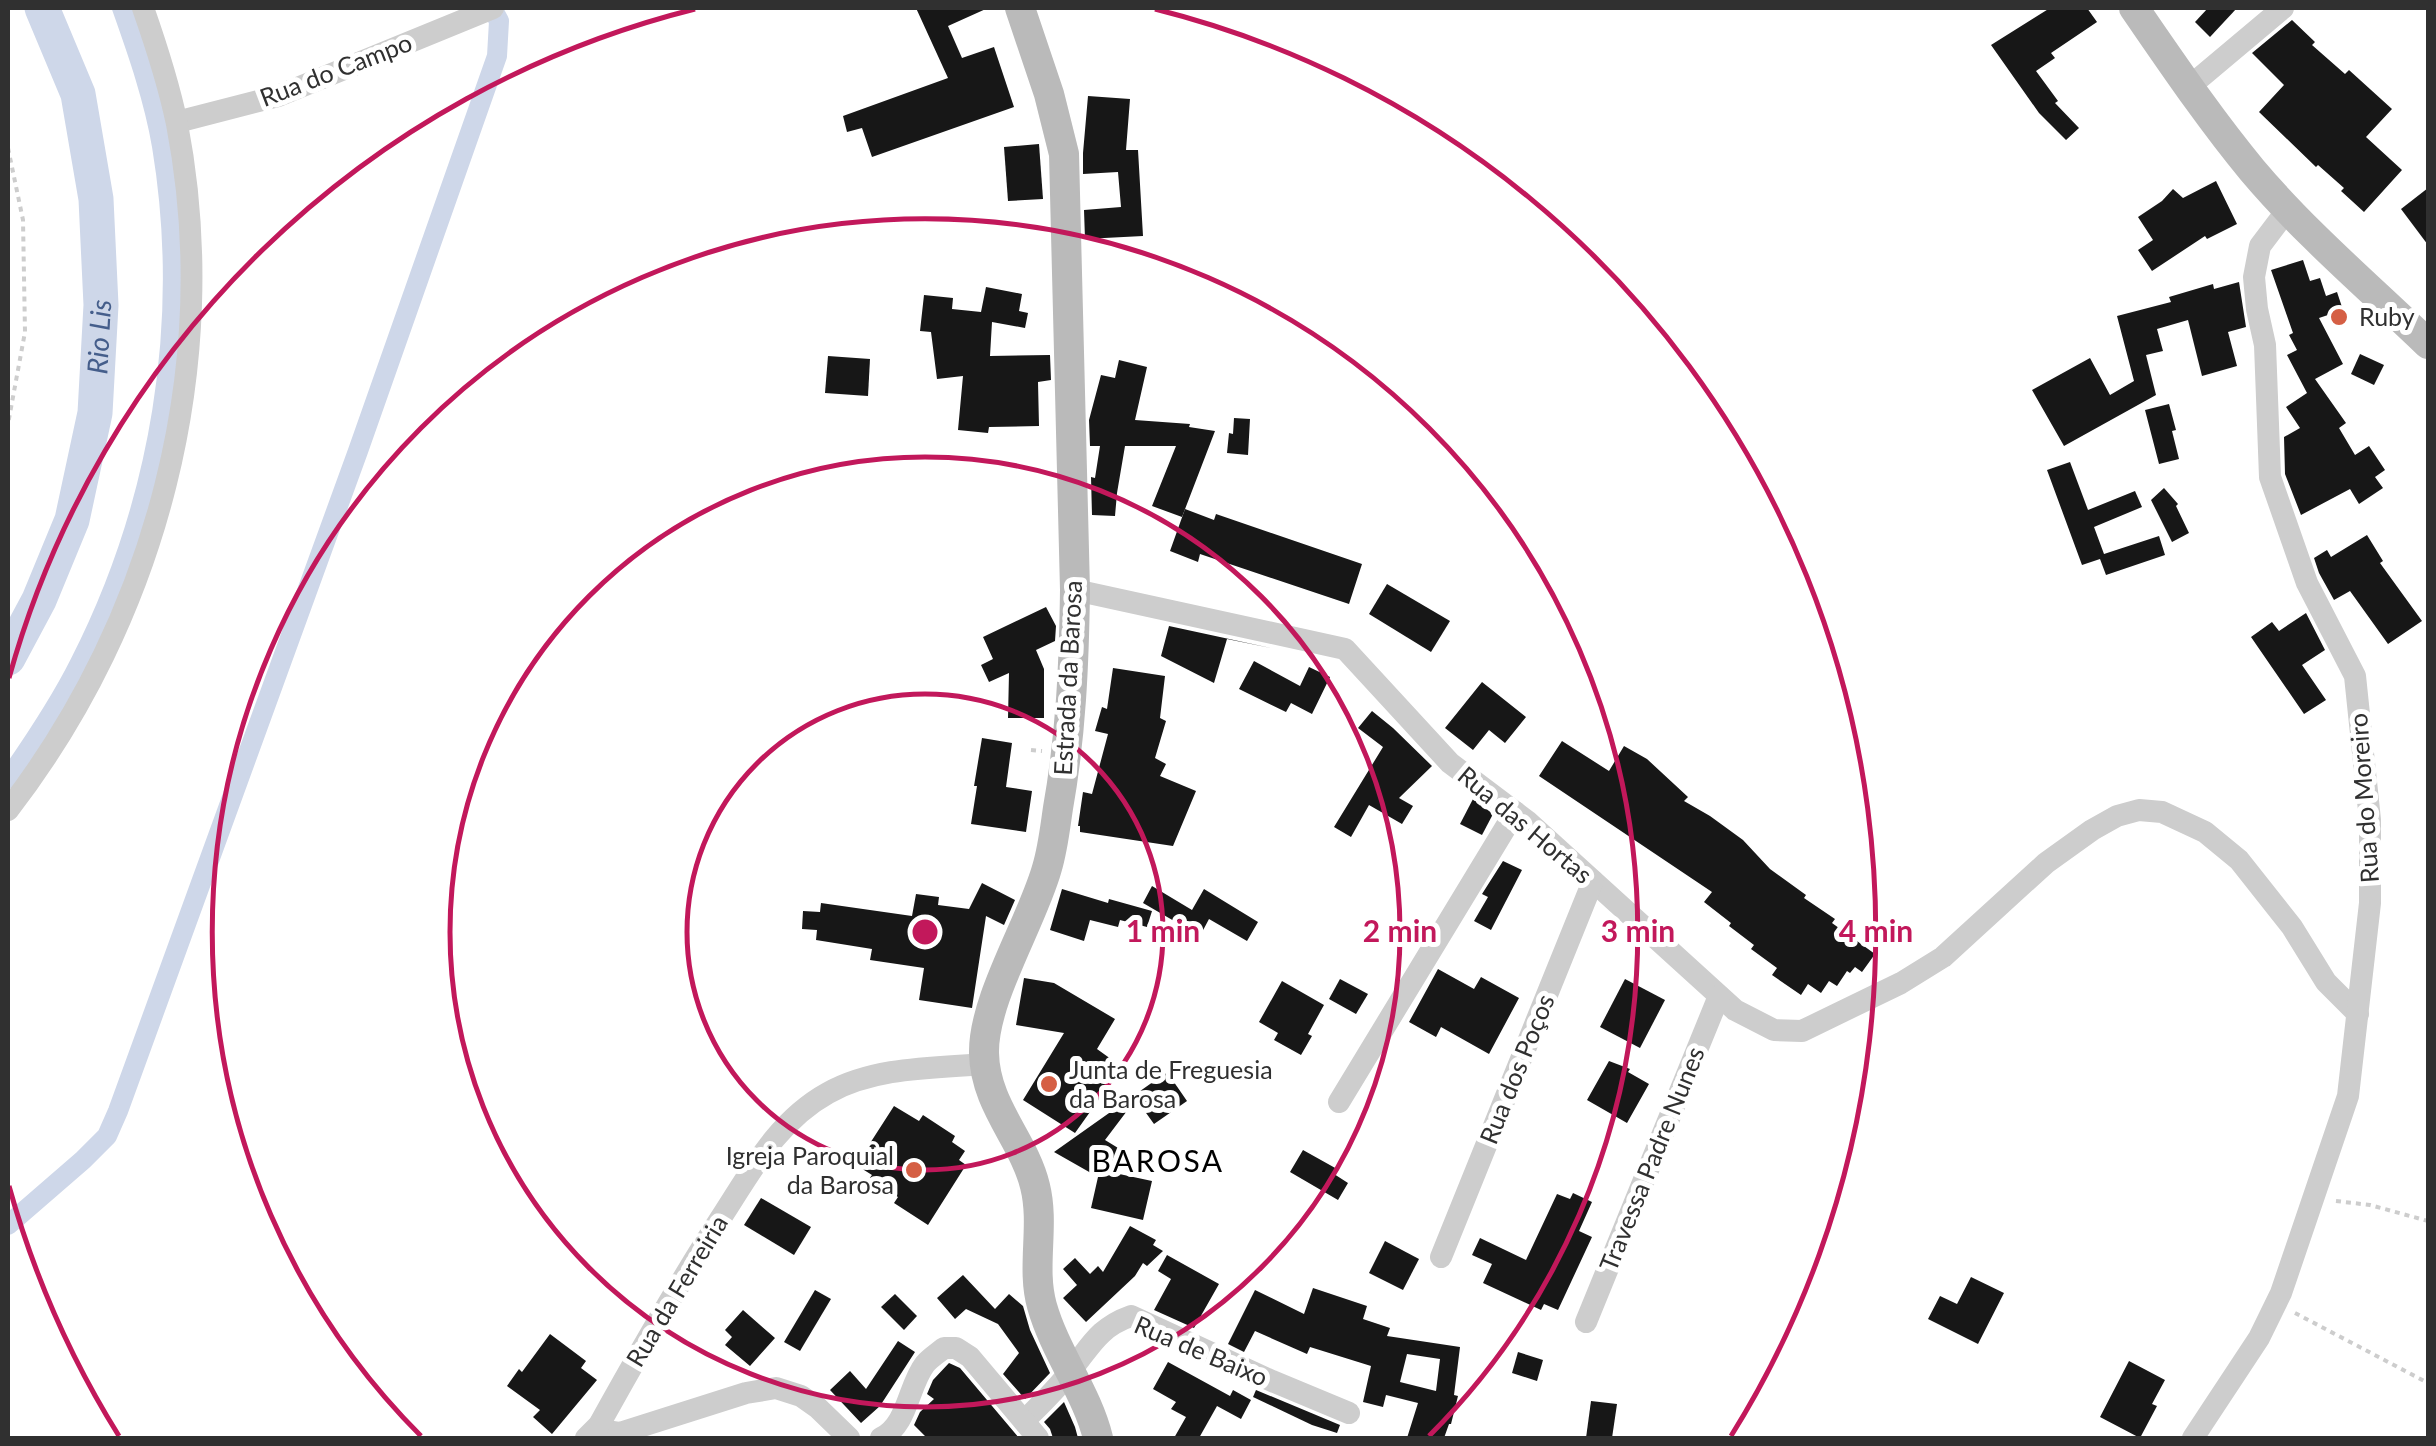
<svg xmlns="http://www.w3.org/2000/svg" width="2436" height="1446" viewBox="0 0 2436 1446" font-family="Lato,sans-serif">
	<rect width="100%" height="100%" fill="#fff"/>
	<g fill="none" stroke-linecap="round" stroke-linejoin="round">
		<g stroke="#ced7e9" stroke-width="20">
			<path d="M8,779C34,742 60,703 80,663C161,504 191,322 162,146C154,99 138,53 122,8"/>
			<path d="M8,1225L83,1160L107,1136L118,1111L358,451L497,56L499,21L492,8"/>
		</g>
		<path stroke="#ced7e9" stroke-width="35" id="s1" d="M8,658L39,600L72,520L95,413L101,305L96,199L78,94L42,8"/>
	</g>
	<g fill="#171717" fill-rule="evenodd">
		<path d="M916,8H988L948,26L962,58L994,47L1014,107L872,157L862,128L847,132L843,116L948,78Z"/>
		<path d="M2050,8H2087L2097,22L2051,53L2055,58L2036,71L2058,101L2055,103L2079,128L2066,140L2039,113L1991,45Z"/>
		<path d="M2208,8H2237L2210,37L2195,22Z"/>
		<path d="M2292,20L2315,42L2312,45L2345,74L2349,70L2392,109L2366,137L2402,170L2364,212L2341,191L2344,188L2318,165L2316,167L2259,112L2284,85L2252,53Z"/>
		<path d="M1088,96L1130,99L1126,150H1138L1143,236L1085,239L1084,210L1121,207L1118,172L1083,174V153Z"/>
		<path d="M1039,144L1043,199L1008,201L1004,147Z"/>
		<path d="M2216,181L2237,224L2207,239L2205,236L2152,271L2138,250L2153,240L2138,217L2162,201L2173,189L2183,198Z"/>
		<path d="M2428,188V245L2401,209Z"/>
		<path d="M2303,260L2310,281L2320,278L2326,296L2337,292L2343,310L2319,318L2343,364L2315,379L2346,423L2339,428L2355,455L2369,446L2385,470L2375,477L2383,488L2359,504L2350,489L2301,515L2285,474L2284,437L2300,428L2286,407L2307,393L2287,355L2297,350L2289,335L2293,333L2271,270Z"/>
		<path d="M2239,282L2246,327L2228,332L2237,366L2202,376L2188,320L2157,329L2163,351L2146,355L2156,395L2064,446L2032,390L2090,358L2110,395L2134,381L2117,316L2171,302L2169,297L2213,284L2214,289Z"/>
		<path d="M986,287L1022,294L1019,311L1028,313L1025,328L992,322L990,356L1050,355L1051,380L1038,382L1039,426L989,427L988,433L958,430L963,376L937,379L931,332L920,331L924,295L953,298L952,309L981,312Z"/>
		<path d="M2360,354L2384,365L2374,385L2351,374Z"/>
		<path d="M828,356L870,359L868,396L825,393Z"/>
		<path d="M1119,360L1147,367L1135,420L1190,424L1189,427L1215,431L1182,517L1152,506L1176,446H1125L1117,493L1115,516L1092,515L1091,477L1095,478L1100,446H1090L1089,420L1101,375L1115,378Z"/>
		<path d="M2169,404L2176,430L2172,431L2179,459L2159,464L2145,410Z"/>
		<path d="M1234,418L1250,419L1248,455L1227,453L1229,433L1233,434Z"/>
		<path d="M2070,462L2088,510L2135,491L2142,507L2094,527L2104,554L2159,536L2165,555L2106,575L2100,559L2082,565L2047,470Z"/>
		<path d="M2164,488L2178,504L2176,506L2189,533L2172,542L2151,500Z"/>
		<path d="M1185,509L1214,520L1216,514L1362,564L1349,604L1200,554L1198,562L1170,551Z"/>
		<path d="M2367,535L2383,561L2380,563L2422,621L2388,644L2350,591L2334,600L2319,573L2314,558L2327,550L2331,557Z"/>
		<path d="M1387,584L1450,621L1431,652L1369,614Z"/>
		<path d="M1046,607L1056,626L1055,641L1036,650L1044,669V718H1008L1009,673L989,682L981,665L993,659L983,637Z"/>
		<path d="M2306,613L2325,650L2302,665L2326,700L2304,714L2251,637L2272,622L2279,631Z"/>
		<path d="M1169,626L1276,649L1227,639L1214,683L1161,656Z"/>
		<path d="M1254,661L1300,686L1309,667L1330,677L1312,714L1291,703L1286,712L1239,689Z"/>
		<path d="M1113,668L1165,676L1160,718L1166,721L1155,758L1166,764L1160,776L1196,791L1173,846L1080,832V826H1078L1083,792L1092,794L1108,734L1095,731L1102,707L1107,709Z"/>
		<path d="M1482,682L1526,717L1505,743L1489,730L1473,750L1445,728Z"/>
		<path d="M1372,711L1393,728L1432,766L1399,798L1413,806L1402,824L1369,805L1351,837L1334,827L1383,747L1358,728Z"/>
		<path d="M982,738L1012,743L1006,787L1032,791L1026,832L971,824L977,786H974Z"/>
		<path d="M1562,741L1609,771L1624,746L1647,759L1688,797L1684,801L1710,816L1743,840L1770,869L1806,895L1804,898L1835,919L1832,923L1875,954L1862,972L1855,967L1850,973L1847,971L1837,986L1829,981L1821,993L1808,984L1801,995L1772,975L1777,968L1751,949L1754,945L1729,926L1731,923L1704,902L1712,892L1539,776Z"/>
		<path d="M1473,799L1493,814L1482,835L1460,824Z"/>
		<path d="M1503,861L1522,870L1491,930L1474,921L1488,897L1482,894Z"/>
		<path d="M982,883L1015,900L1004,925L986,916L972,1008L919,1000L924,968L870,960L872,949L816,940L817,930L802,929L803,911L820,912L821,903L912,916L916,894L939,897L938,905L969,909Z"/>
		<path d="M1152,886L1192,910L1204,889L1258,922L1247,941L1209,919L1200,936L1143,903Z"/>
		<path d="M1062,889L1108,903L1109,899L1152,911L1147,927L1120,920L1118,927L1090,920L1084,941L1050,930Z"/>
		<path d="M1438,969L1474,989L1481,977L1519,998L1489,1054L1441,1027L1436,1037L1409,1022Z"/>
		<path d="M1024,978L1054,983L1115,1019L1097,1049L1122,1067L1075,1133L1023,1100L1064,1033L1016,1025Z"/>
		<path d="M1340,979L1368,994L1356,1014L1329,999Z"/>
		<path d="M1625,979L1665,1000L1640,1048L1600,1027Z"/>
		<path d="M1282,981L1324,1005L1308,1034L1312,1036L1301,1055L1274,1040L1278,1033L1259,1022Z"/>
		<path d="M1609,1061L1630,1069L1628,1072L1649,1084L1627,1123L1587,1100Z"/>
		<path d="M1167,1072L1187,1101L1154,1124L1136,1099L1105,1140L1123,1151L1110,1172L1152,1181L1143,1220L1091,1208L1098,1177L1054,1152Z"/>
		<path d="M894,1106L919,1121L923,1115L955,1136L952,1142L965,1151L959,1160L966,1165L928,1225L894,1203L898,1197L869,1179L872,1175L856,1165Z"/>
		<path d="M1303,1150L1337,1169L1334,1174L1348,1183L1338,1200L1290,1172Z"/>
		<path d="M1573,1193L1592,1202L1579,1231L1592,1237L1558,1310L1544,1304L1541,1310L1483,1283L1492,1264L1472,1255L1480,1238L1526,1260L1557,1194L1570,1199Z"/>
		<path d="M761,1198L811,1227L794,1255L744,1225Z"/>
		<path d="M1130,1226L1156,1240L1153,1245L1163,1251L1147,1266L1143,1263L1135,1276L1086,1322L1063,1298L1077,1285L1063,1269L1075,1258L1090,1274L1098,1266L1103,1272Z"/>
		<path d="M1385,1241L1419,1259L1403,1290L1369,1273Z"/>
		<path d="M1167,1255L1219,1284L1194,1328L1154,1310L1171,1279L1158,1271Z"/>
		<path d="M963,1275L995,1309L1009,1294L1023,1306L1030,1330L1050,1373L1025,1399L1003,1374L1019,1353L998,1324L966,1309L955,1319L937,1298Z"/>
		<path d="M1971,1277L2004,1293L1978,1344L1928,1319L1940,1296L1957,1304Z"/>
		<path d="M1313,1288L1367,1306L1363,1319L1390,1328L1387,1336L1460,1347L1454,1395L1458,1396L1451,1424H1449L1444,1438H1407L1418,1403L1386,1395L1383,1407L1363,1402L1371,1366L1310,1347L1307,1354L1255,1331L1244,1352L1228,1344L1255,1290L1304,1314ZM1407,1354L1440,1359L1436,1391L1400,1382Z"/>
		<path d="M815,1290L831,1299L800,1351L784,1342Z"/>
		<path d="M895,1294L917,1316L904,1330L881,1307Z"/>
		<path d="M743,1310L775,1338L750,1366L725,1345L732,1337L725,1330Z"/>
		<path d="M550,1334L586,1361L581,1368L597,1380L552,1434L533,1417L540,1410L507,1386L519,1369L522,1372Z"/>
		<path d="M898,1341L915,1352L880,1406L861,1423L830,1390L850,1371L866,1389Z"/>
		<path d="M1518,1352L1543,1360L1537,1381L1512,1373Z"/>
		<path d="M2129,1361L2165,1380L2152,1404L2157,1406L2140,1438L2100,1417Z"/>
		<path d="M1168,1362L1230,1396L1233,1390L1251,1400L1241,1419L1217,1406L1199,1438H1174L1186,1417L1171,1409L1176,1402L1153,1389Z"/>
		<path d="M949,1363L960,1368L1019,1438H927L914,1425L920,1412L934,1399L927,1394L933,1380Z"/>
		<path d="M1256,1390L1340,1425L1337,1433L1312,1425L1253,1397Z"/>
		<path d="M1591,1401L1617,1404L1612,1438H1586Z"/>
		<path d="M1064,1402L1075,1427L1078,1438H1053L1050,1429L1044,1422Z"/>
	</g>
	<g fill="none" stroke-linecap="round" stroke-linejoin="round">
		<g stroke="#cdcdcd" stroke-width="4" stroke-dasharray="5 5" stroke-linecap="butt">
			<path d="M8,148L23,220L25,332L8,424"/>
			<path d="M1031,750L1042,751"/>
			<path d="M2336,1201L2370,1205L2428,1221"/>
			<path d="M2295,1313L2428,1383"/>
		</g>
		<g stroke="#cdcdcd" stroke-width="22">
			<path d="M2189,87L2283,8"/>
			<path d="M177,122L278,96L493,8"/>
			<path d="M1075,590L1345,649L1450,763L1527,821L1735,1010L1774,1030L1802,1031L1901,983L1943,957L2046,863L2092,830L2117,816L2139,810L2162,812L2205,832L2239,860L2292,927L2326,982L2358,1014"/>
			<path d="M8,810C157,617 223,364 177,124C169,85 156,45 143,8"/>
			<path d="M1339,1102L1515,812"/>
			<path d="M1441,1257L1593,881"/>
			<path d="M1586,1322L1719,996"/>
			<path d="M1024,1421C1039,1406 1055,1391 1068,1374C1090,1348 1097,1328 1131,1316L1272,1381L1349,1413"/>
			<path d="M599,1425L608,1431L620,1433L746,1393L776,1388L801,1396L818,1408L849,1438"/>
			<path d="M586,1438L599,1425C639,1353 679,1282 724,1213C753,1168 779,1120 828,1093C874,1067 933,1068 985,1064"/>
			<path d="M881,1438C908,1425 908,1386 925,1364C930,1358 938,1353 944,1348H956L970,1357L1038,1438"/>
			<path d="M2193,1438L2259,1338L2281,1293L2348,1096L2370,903V820L2355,676L2307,583L2270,477L2265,345L2257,309L2254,277L2260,246L2288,209"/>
		</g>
		<g stroke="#bababa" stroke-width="30">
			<path d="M1020,8L1049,94L1064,154L1075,590C1074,664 1071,735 1058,808C1055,828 1053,848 1047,868C1032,922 983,999 984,1053C985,1106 1024,1140 1035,1186C1045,1226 1031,1267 1042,1306C1055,1352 1087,1393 1098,1438"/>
			<path d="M2134,8C2172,63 2209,118 2252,170C2305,233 2369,287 2428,344"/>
		</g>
	</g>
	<g fill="none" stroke="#c2185b" stroke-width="5">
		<circle cx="925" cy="932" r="238"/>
		<circle cx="925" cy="932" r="475"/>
		<path d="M421 1436A713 713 0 1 1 1429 1436"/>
		<path d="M119 1436A951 951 0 0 1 9 1186M9 678A951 951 0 0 1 695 9M1155 9A951 951 0 0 1 1731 1436"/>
	</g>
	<g fill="#d55f44" stroke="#fff" stroke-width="4">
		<circle cx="2339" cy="317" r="10"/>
		<circle cx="1049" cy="1084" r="10"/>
		<circle cx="914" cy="1170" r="10"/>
	</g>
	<g text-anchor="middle" stroke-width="10" stroke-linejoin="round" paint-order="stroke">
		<g font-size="25" fill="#303030" stroke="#fff">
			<text transform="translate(336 70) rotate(-21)" y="9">Rua do Campo</text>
			<text transform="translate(1068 678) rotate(-87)" y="9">Estrada da Barosa</text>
			<text transform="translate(2364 798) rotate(-94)" y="9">Rua do Moreiro</text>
			<text transform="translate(1525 825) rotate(40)" y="9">Rua das Hortas</text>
			<text transform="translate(1517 1069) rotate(-68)" y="9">Rua dos Poços</text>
			<text transform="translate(1652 1159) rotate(-68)" y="9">Travessa Padre Nunes</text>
			<text transform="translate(677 1291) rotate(-59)" y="9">Rua da Ferreiria</text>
			<text transform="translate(1201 1351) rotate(23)" y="9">Rua de Baixo</text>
		</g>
		<g font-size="25" fill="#303030" stroke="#fff" text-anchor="start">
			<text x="2359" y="326">Ruby</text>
			<text x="1069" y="1079">Junta de Freguesia<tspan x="1069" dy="29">da Barosa</tspan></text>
			<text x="894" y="1165" text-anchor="end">Igreja Paroquial<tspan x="894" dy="29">da Barosa</tspan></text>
		</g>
		<g font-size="28" font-style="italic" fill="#455e8b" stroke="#fff">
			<text dy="10" stroke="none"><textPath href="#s1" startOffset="338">Rio Lis</textPath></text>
		</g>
		<g font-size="30" letter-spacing="2.5" fill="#000" stroke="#fff">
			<text x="1158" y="1172">BAROSA</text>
		</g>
	</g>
	<circle cx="925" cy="932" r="15" fill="#c2185b" stroke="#fff" stroke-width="5"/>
	<g font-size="30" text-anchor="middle" font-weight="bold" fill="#c2185b" stroke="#fff" stroke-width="10" stroke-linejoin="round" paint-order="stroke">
		<text x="1163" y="942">1 min</text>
		<text x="1400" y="942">2 min</text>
		<text x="1638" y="942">3 min</text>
		<text x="1876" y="942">4 min</text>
	</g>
	<rect width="2436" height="1446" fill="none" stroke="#303030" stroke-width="20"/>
</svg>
